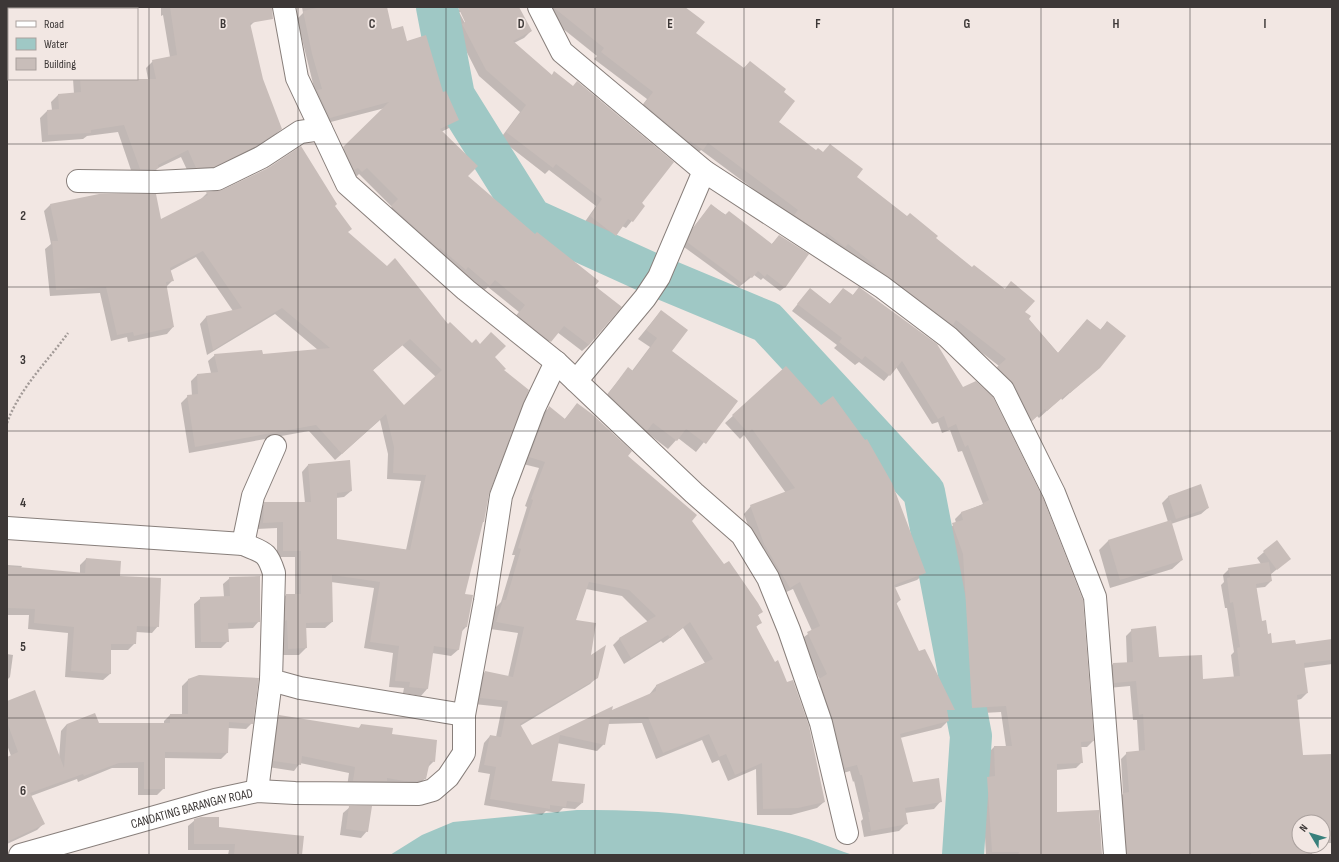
<svg xmlns="http://www.w3.org/2000/svg" width="1339" height="862" viewBox="0 0 1339 862" font-family="'Sofia Sans Condensed',sans-serif">
	<rect width="100%" height="100%" fill="#f2e7e3"/>
	<path fill="#9fc8c5" d="M577,810C647,809 713,814 781,831C806,837 829,847 853,855H390L422,835L453,822Z"/>
	<g fill="#0003" fill-rule="evenodd">
		<path d="M54,7H108V9H52Z"/>
		<path d="M161,7H251L254,22L250,26L262,79L281,129L274,136L248,153L206,173L189,174L181,157L158,168L151,175L133,176L118,132L87,136L83,139L42,142L40,118L47,111L52,110L51,102L58,95L74,94L73,79H118L150,90L146,68L153,61L170,57L163,15L161,16Z"/>
		<path d="M302,7H386L391,30L406,42L443,94L458,120L451,127L441,132L466,176L594,286L589,345L582,351L557,332L544,348L511,322L519,312L488,287L482,292L385,213L392,207L359,174L355,178L337,155L385,108L323,124L297,19L303,13Z"/>
		<path d="M468,7H518L531,31L524,38L514,43L551,76L554,73L644,206L626,228L622,226L609,241L584,223L596,206L549,170L545,174L500,139L520,112L479,76L456,31L459,28L453,16L459,10ZM459,12H461L468,26L467,27Z"/>
		<path d="M544,7H683L695,33L743,69L750,62L782,93L778,122L816,151L855,177L972,268L1004,290L1011,283L1028,319L1058,353L1087,320L1100,330L1107,322L1099,367L1062,400L1061,398L1039,418L1037,416L1025,427L990,374L999,366L949,327L792,218L701,150L695,156L637,112L647,99L594,59L597,56L547,16Z"/>
		<path d="M207,193L334,206L347,232L448,326L472,344L493,357L503,370L483,522L481,524L464,595L466,627L461,632L458,650L451,656L432,653L427,689L421,696L403,693L404,688L389,687L393,653L364,648L374,588L331,582L332,622L325,628H305L306,648L299,655H282L280,602L286,595H295V557H277V528L257,529L258,510L265,503H305L302,472L308,465L351,491L344,497L336,498V540L406,550L421,481L387,479L388,454L380,420L335,460L309,431L189,453L181,403L188,396H192L191,381L197,375L211,373L208,361L215,355H262L318,350L275,314L207,355L200,324L206,317L233,311L196,257L170,271L172,281L166,287L173,327L167,334L128,342L127,337L111,341L100,293L50,296L45,249L51,244L44,211L50,205L160,221L201,199ZM402,345L436,377L404,406L372,371Z"/>
		<path d="M711,205L771,245L779,236L785,287L780,291L763,278L761,280L754,275L739,287L684,247L689,233Z"/>
		<path d="M859,288L936,345L1093,741L1087,747H1081L1082,762L1076,768L1056,770V813L1101,855H986L982,784L989,778L988,753L994,747H1006L1001,712L966,714L957,561L947,530L956,523L955,519L961,513L983,504L962,451L958,452L950,430L942,433L938,422L932,424L896,367L884,381L859,362L855,365L834,348L837,345L792,311L810,289L830,304L843,289L852,296Z"/>
		<path d="M661,311L671,351L737,401L696,452L678,438L668,449L645,431L600,403L628,369L632,371L650,347L638,339Z"/>
		<path d="M786,368L925,573L917,580L894,588L900,600L896,604L918,652L954,710L947,716L948,721L941,728L900,738L912,783L941,801L934,809L905,813L906,824L899,831L864,837L861,821L863,819L854,781L853,782L850,771L837,775L812,687L820,680L800,640L812,631L793,589L782,594L757,552L744,514L751,506L786,493L744,435L740,439L725,423Z"/>
		<path d="M577,404L691,521L724,566L761,612L757,616L760,623L756,627L824,802L817,808L791,815H757L756,769L728,781L719,760L712,763L702,740L656,759L642,723L608,724L604,744L597,751L557,743L551,782L582,803L575,809L563,808L558,813L546,811L542,815L484,805L490,774L478,772L484,743L490,736L496,737L502,707L474,704L478,679L485,672L508,677L518,633L490,629L496,607L501,602L515,555H512L527,507L525,506L539,468L523,464L542,414L549,408L564,420ZM586,589L622,596L648,622L620,638L613,645L624,664L661,641L663,643L683,628L705,663L656,686L649,695L531,747L520,726L590,684L597,677L575,621Z"/>
		<path d="M1169,496L1208,508L1201,514L1171,524L1182,560L1172,569L1110,588L1099,550L1108,541L1168,522L1162,503Z"/>
		<path d="M1276,542L1289,559L1270,575L1271,581L1265,587L1256,588L1261,622L1271,644L1295,645L1332,640V664L1304,668L1307,693L1301,699L1297,700L1302,756L1332,755V843H1323V822H1299V846H1313L1312,855H1121L1117,800L1123,794L1121,759L1127,753L1139,752L1137,720H1133L1130,686L1108,688L1107,670L1113,664L1127,663L1126,636L1132,630L1158,658L1202,681L1234,678L1231,655L1234,652L1227,608H1225L1221,585L1224,582L1223,575L1229,569L1261,564L1257,558Z"/>
		<path d="M86,559L119,577L158,626L152,633L136,632L135,643L128,650H110V674L103,680L65,677L68,633L28,629L29,615H7V565L22,566L21,568L80,574V565Z"/>
		<path d="M230,578L259,621L253,628L227,629L228,641L221,648H195L194,604L201,598L224,597L223,584Z"/>
		<path d="M7,654L13,655L10,677L7,680Z"/>
		<path d="M188,680L252,723L246,729L228,728L227,753L221,759L164,758V788L157,795H138V768H112L78,782L77,779L31,796L43,824L37,830L7,844V758L11,756L7,745V702L59,759L61,731L67,724H164V721L170,715H182V686Z"/>
		<path d="M280,716L358,729L361,725L391,735L434,761L428,767L425,778L419,785L347,787L349,773L300,763L294,771L268,767L273,722Z"/>
		<path d="M350,807L367,831L361,838L340,835L343,813Z"/>
		<path d="M195,820L218,828L301,855H228L229,850H188V826Z"/>
	</g>
	<g fill="none" stroke-linecap="round" stroke-linejoin="round">
		<path stroke="#9fc8c5" stroke-width="42" d="M437,7L454,96L531,219L659,277L767,322L924,492L971,736L963,855"/>
	</g>
	<g fill="#c8bdb9" fill-rule="evenodd">
		<path d="M170,7H272L273,19L250,23L263,79L282,129L256,146L214,167L196,168L188,150L158,165L159,168L155,169H140L124,125L91,130V133L48,135L47,110L59,109L58,94L81,92L80,79H156L152,60L177,55Z"/>
		<path d="M321,7H387L392,29L403,26L407,41L426,35L443,92L446,91L459,120L440,129L478,166L468,176L535,234L537,232L599,281L595,286L622,307L589,345L564,326L551,342L517,315L525,305L495,280L490,286L468,267L466,270L440,248L439,249L391,206L398,199L367,168L362,172L358,168L354,170L343,147L389,102L330,118L317,90L322,89L312,54L303,11Z"/>
		<path d="M458,7H519L532,31L513,41L552,75L554,71L573,86L577,81L674,162L642,203L645,206L633,222L628,219L616,236L590,216L602,199L556,164L553,168L506,132L526,105L486,70L462,24L465,22Z"/>
		<path d="M553,7H685L705,22L696,33L744,68L750,61L786,89L784,92L795,101L779,122L816,150L818,148L823,152L830,144L863,169L857,177L907,216L910,213L938,236L936,238L972,267L974,265L1005,289L1011,281L1035,301L1025,312L1031,316L1029,319L1058,353L1087,319L1101,330L1107,321L1126,336L1100,368L1070,393L1069,392L1047,411L1045,409L1032,421L1014,384L997,367L1006,359L956,320L953,325L875,267L876,266L848,244L845,247L826,232L825,235L794,215L798,210L708,143L703,150L690,141L689,142L644,104L653,92L601,52L604,48Z"/>
		<path d="M301,146L337,204L335,206L352,229L348,232L387,266L395,258L448,324L450,322L472,343L476,339L480,344L491,332L506,346L495,357L506,369L504,370L529,390L489,494L484,522H483L465,594L473,595L467,627H463L459,650L434,646L428,689L409,687L410,682L395,681L399,646L370,642L380,582L332,575L333,622L306,623L307,648L288,649L287,620L285,621L286,594H301V551H283V522L263,523L264,502H311L308,464L350,460L352,491L337,493V539L410,550L426,475L393,473L394,447L386,414L342,454L316,425L195,447L187,395L198,394L197,374L218,372L214,354L262,350L263,354L330,348L282,308L213,350L206,316L242,308L203,251L170,268L174,281L166,282L174,327L134,336L133,332L117,335L106,287L56,290L52,241H58L50,204L99,194H156L161,219L208,195L206,192L222,190L268,168ZM410,339L442,370L404,405L373,370Z"/>
		<path d="M711,204L725,215L729,211L772,244L779,235L809,254L785,288L767,274L765,277L758,271L752,278L749,276L743,284L687,242L693,228Z"/>
		<path d="M859,287L937,344L963,387L976,381L993,397L1043,498L1083,600L1094,741L1081,742L1083,763L1057,764V812L1099,810L1102,855H1018L1019,852H992L987,777L995,776L994,746H1012L1006,706L972,708L963,554L952,523L963,520L961,512L984,504L983,503L989,500L968,445L965,447L956,424L948,428L944,416L938,419L902,361L890,376L865,356L862,360L839,342L842,338L797,304L810,288L830,304L843,288L853,295Z"/>
		<path d="M661,310L688,330L672,351L738,401L706,444L686,429L677,441L653,423L647,431L608,394L628,367L633,371L657,338L646,330Z"/>
		<path d="M786,366L821,405L833,396L865,440L867,439L892,483L926,573L894,585L901,600L896,602L919,651L925,649L955,710H947L949,721L900,734L913,782L939,778L942,802L905,808L908,824L871,831L868,812H870L862,775H860L857,765L845,768L833,720L819,679L827,674L807,632L820,626L800,582L790,588L764,544L750,505L795,488L752,429L748,433L732,415Z"/>
		<path d="M577,403L592,414L632,451L628,456L697,515L692,521L724,564L729,561L758,603L763,612L758,615L762,623L756,626L775,662L778,660L787,682L793,680L809,726L825,802L798,808L763,809L762,763L735,775L726,754L719,757L709,734L663,753L648,717L610,718L605,745L560,735L552,781L585,784L583,803L567,801L566,807L550,805V809L490,799L496,767L484,765L490,735L501,737L508,701L480,698L485,671L513,677L524,627L496,622L503,600H506L521,549L518,548L533,500L531,499L545,462L529,457L549,406L565,419ZM589,582L629,590L656,616L619,638L631,658L668,635L670,638L690,622L713,659L656,685V691L612,710L613,706L532,745L520,724L598,678L606,645L591,655L596,623L576,620Z"/>
		<path d="M1201,484L1209,508L1176,519L1168,496Z"/>
		<path d="M1171,520L1183,560L1120,580L1108,540Z"/>
		<path d="M1277,540L1291,559L1277,570L1263,551Z"/>
		<path d="M86,558L121,561L120,576L161,578L159,627L137,626L136,644H111V674L71,671L74,627L34,623L35,609L7,608V566L85,573Z"/>
		<path d="M1269,562L1272,581L1256,584L1262,621L1266,620L1268,634L1271,633L1272,643L1295,640L1296,644L1332,639V660L1304,663L1308,693L1297,695L1303,755L1332,754V838H1323V822H1299V846H1309L1308,855H1251V853L1127,855L1123,793L1129,792L1126,752L1145,750L1143,714L1139,715L1136,681L1114,683L1113,663L1133,662L1131,629L1156,626L1159,657L1202,655L1203,679L1240,676L1237,648L1240,647L1233,602L1230,603L1227,578L1230,577L1228,568Z"/>
		<path d="M260,576V622L228,623L229,642H201L200,597L230,596L229,577Z"/>
		<path d="M199,675L259,678L253,724L229,722L228,753L165,752V789H144V762L119,763L84,776L83,774L30,793L45,824L7,842V757L18,752L7,722V701L35,690L64,768L67,724L95,713L99,723H170V714H188V679Z"/>
		<path d="M279,715L360,728L361,724L393,728L392,734L437,740L435,762L430,761L426,779L417,781H404L387,778V781H353L355,767L302,756L301,765L273,761Z"/>
		<path d="M349,806H372L368,832L346,829Z"/>
		<path d="M201,817H219V827L304,836L302,855H234L235,844H194V819Z"/>
	</g>
	<g fill="none" stroke-linecap="round" stroke-linejoin="round">
		<g stroke="#887f7b" stroke-width="24">
			<g id="minor">
				<path d="M284,7L297,78L347,184L466,290L556,362L694,493L742,535L768,578L789,630L821,723L847,833"/>
				<path d="M539,7L562,52L704,171L882,287L948,337L1003,390L1054,493L1095,597L1115,855"/>
				<path d="M78,181L156,182L217,179L262,157L300,132L321,129"/>
				<path d="M576,381L645,298L659,277L704,171"/>
				<path d="M7,528L243,544C264,553 267,551 274,573L271,680L300,688L464,715"/>
				<path d="M243,544L253,496L275,446"/>
				<path d="M257,791L271,680"/>
				<path id="s1" d="M20,855L215,800L257,791L295,793L419,794L433,790L448,777L464,753V715L485,601L501,496L534,408L556,362"/>
			</g>
		</g>
		<path stroke="#a29a97" stroke-width="2.5" stroke-dasharray="2 2" stroke-linecap="butt" d="M7,423C19,389 47,362 68,333"/>
		<use href="#minor" stroke="#fff" stroke-width="22"/>
	</g>
	<path fill="none" stroke="#3d3837" stroke-width="1" stroke-opacity="0.55" d="M149,7V855M298,7V855M446,7V855M595,7V855M744,7V855M893,7V855M1041,7V855M1190,7V855M7,144H1332M7,287H1332M7,431H1332M7,575H1332M7,718H1332"/>
	<g text-anchor="middle" stroke-width="3.5" stroke-linejoin="round" paint-order="stroke">
		<g font-size="13" fill="#3d3837" stroke="#f2e7e3">
			<text dy="5" stroke="none"><textPath href="#s1" startOffset="178">CANDATING BARANGAY ROAD</textPath></text>
		</g>
	</g>
	<g font-size="13" text-anchor="middle" font-weight="bold" fill="#3d3837" stroke="#f2e7e3" stroke-width="3.5" stroke-linejoin="round" paint-order="stroke">
		<text x="223" y="28">B</text>
		<text x="372" y="28">C</text>
		<text x="521" y="28">D</text>
		<text x="670" y="28">E</text>
		<text x="818" y="28">F</text>
		<text x="967" y="28">G</text>
		<text x="1116" y="28">H</text>
		<text x="1265" y="28">I</text>
		<text x="23" y="220">2</text>
		<text x="23" y="364">3</text>
		<text x="23" y="507">4</text>
		<text x="23" y="651">5</text>
		<text x="23" y="795">6</text>
	</g>
	<rect width="1339" height="862" fill="none" stroke="#3d3837" stroke-width="16"/>
	<rect x="8" y="8" width="130" height="72" fill="#f2e7e3" stroke="#aaa19e"/>
	<rect x="16" y="21" width="20" height="6" fill="#ffffff" stroke="#aaa19e"/>
	<text x="44" y="28" font-size="12" fill="#3d3837">Road</text>
	<rect x="16" y="38" width="20" height="12" fill="#9fc8c5" stroke="#aaa19e"/>
	<text x="44" y="48" font-size="12" fill="#3d3837">Water</text>
	<rect x="16" y="58" width="20" height="12" fill="#c8bdb9" stroke="#aaa19e"/>
	<text x="44" y="68" font-size="12" fill="#3d3837">Building</text>
	<g transform="translate(1311 834) rotate(308)"><circle r="19" fill="#f2e7e3" stroke="#aaa19e"/>
	<path d="M0-3L7 15L0 10L-7 15Z" fill="#38807c"/>
	<text y="-6" font-size="11" font-weight="bold" text-anchor="middle" fill="#3d3837">N</text>
	</g>
</svg>
